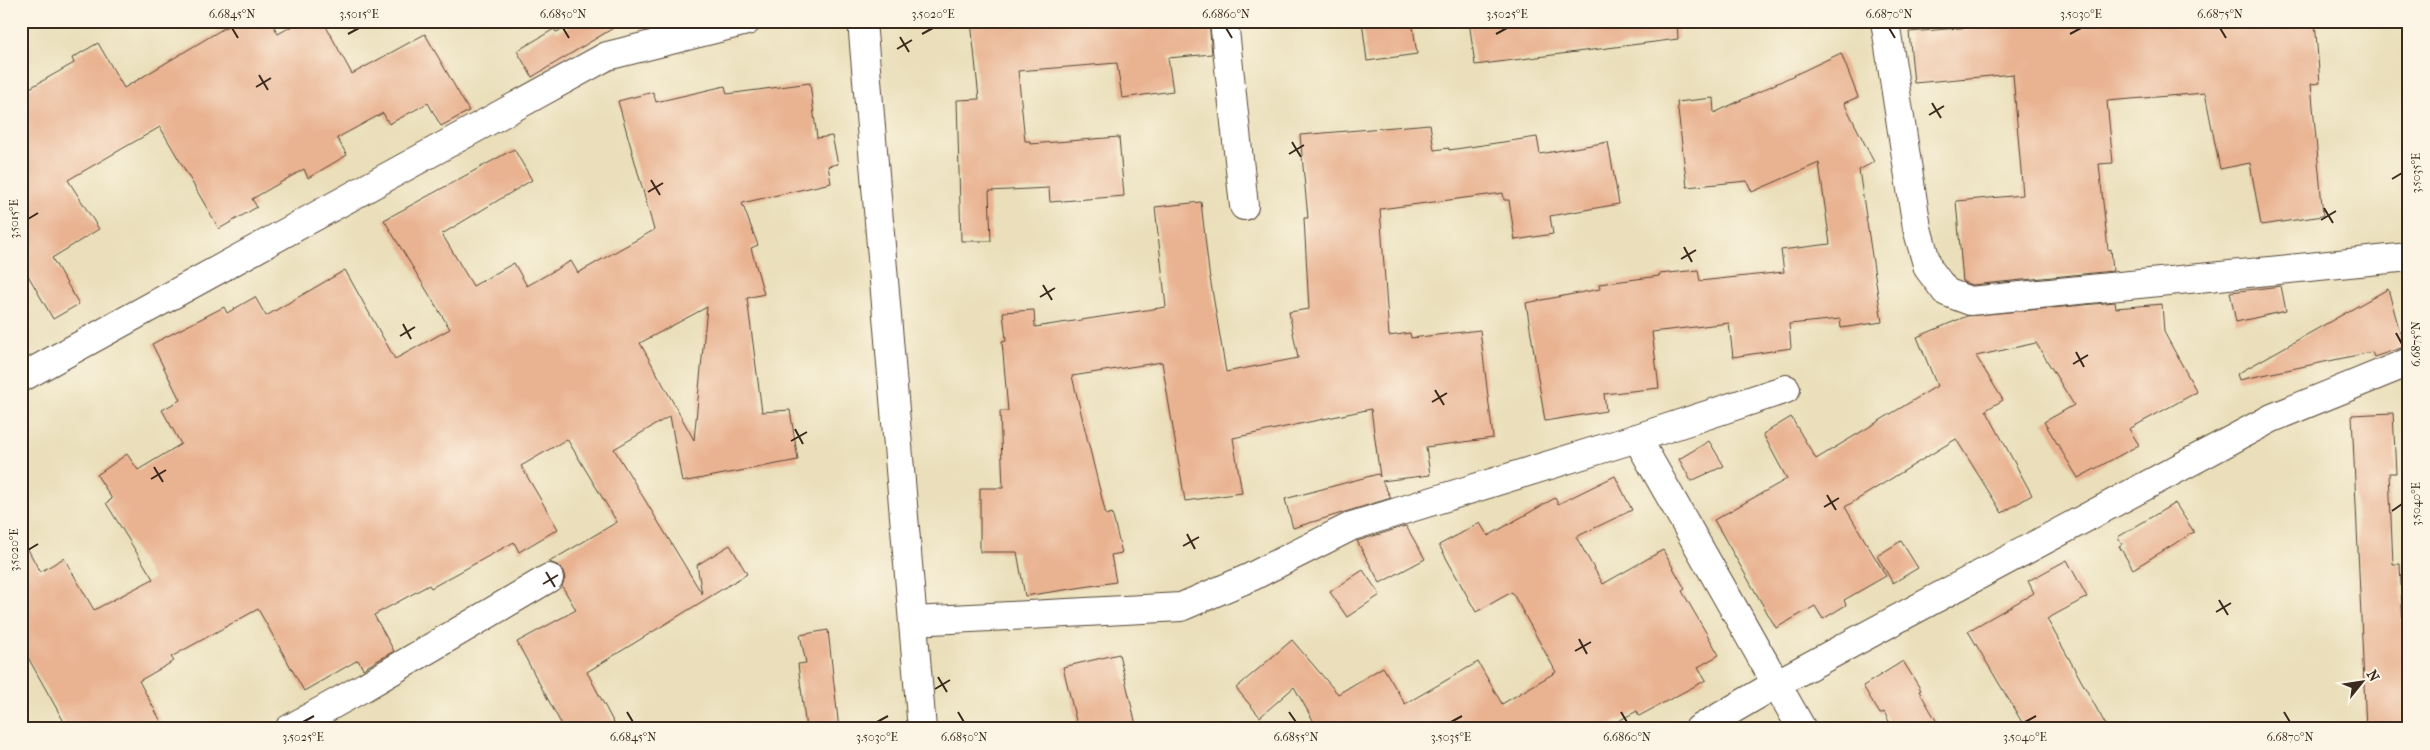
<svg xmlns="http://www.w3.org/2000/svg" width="2430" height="750" viewBox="0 0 2430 750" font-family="'IM FELL French Canon',serif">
	<rect width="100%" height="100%" fill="#fcf5e5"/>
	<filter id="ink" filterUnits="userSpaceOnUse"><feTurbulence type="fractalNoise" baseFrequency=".02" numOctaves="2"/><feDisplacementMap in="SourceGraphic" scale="10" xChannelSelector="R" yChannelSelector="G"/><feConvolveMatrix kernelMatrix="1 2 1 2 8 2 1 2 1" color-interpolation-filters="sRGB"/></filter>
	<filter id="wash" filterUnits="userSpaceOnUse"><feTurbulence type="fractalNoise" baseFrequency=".0096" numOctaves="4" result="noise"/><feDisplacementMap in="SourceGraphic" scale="20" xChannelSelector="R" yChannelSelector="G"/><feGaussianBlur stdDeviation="1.12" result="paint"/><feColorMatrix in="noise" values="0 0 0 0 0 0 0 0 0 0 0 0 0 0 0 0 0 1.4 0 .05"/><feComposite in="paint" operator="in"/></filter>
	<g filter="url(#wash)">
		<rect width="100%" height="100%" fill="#eadfba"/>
		<g id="blocks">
			<g fill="#e9b392" fill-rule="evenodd">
				<path d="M236,21H271L278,34L301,21H323L352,74L425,34L469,111L441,126L428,103L389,124L383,113L337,138L347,155L308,178L304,169L252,199L257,207L219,229L160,127L68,180L99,229L52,258L79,304L53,319L21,263V93L74,63L72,58L98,43L124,88Z"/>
				<path d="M585,21H625L532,77L517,51L554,29L556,32Z"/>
				<path d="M971,21H1164V26L1209,21L1212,54L1168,58L1173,91L1122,98L1117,63L1018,71L1025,141H1030V144L1119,137L1124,196L1050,202L1049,188L989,191L991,241H961L957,100L979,99Z"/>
				<path d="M1362,21H1412L1417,54L1367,61Z"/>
				<path d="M1469,21H1677L1678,39L1475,65Z"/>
				<path d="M2084,21H2172L2173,29L2268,21H2315L2320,83L2311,84L2323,216L2261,225L2250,163L2220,169L2205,93L2107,101L2113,163L2099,164L2108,250L2111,249L2113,271L1972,285L1963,282L1956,201L2023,195L2013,74L1914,83L1909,32L2023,23Z"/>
				<path d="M1841,53L1858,97L1844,103L1874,162L1859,170L1882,322L1841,328L1840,319L1789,324L1791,348L1733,357L1729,323L1652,332L1659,388L1604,394L1606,411L1545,421L1526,303L1600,289L1599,284L1659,276V274L1698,270L1700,281L1784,272L1781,250L1830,244L1819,163L1752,192L1747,181L1687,187L1677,102L1713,98L1714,113Z"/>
				<path d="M810,83L817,138L832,136L838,164L828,166L831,183L742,203L758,245L751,248L764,294L747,298L762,412L790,410L798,460L682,482L670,416L614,449L702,594L697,565L730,545L747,574L587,672L617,729H564L517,642L576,610L562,586L565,578L563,571L557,565L549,562L617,522L567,439L521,466L558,529L519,552L514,542L431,588L429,585L374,615L394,651L363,669L358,660L304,691L258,609L171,657L174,661L139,681L165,729H68L21,645V536L40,572L64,558L94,610L153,579L106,503L112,499L97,475L127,454L138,470L181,444L162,410L180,400L152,344L224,307L227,313L255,297L266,316L345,270L395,359L450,329L384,220L514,149L532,180L442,234L473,286L514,263L527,286L571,261L578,273L654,230L618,101L653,92L656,102L725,86L727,94ZM707,307L694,440L640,343Z"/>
				<path d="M1430,124L1434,150L1449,148V150L1537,137L1540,154L1608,142L1619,204L1550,216L1553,234L1515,240L1509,200H1504L1503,193L1380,209L1389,336L1410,333L1411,338L1480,330L1493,438L1426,447L1430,475L1382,481L1391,498L1293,528L1285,499L1378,474L1380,477L1371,409L1233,438L1242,493L1185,501L1162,362L1072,376L1106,515L1112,513L1122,553L1111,555L1116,582L1025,596L1017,552H980V488H1003L1000,411H1008L1002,342L1006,341L1003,312L1034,310L1035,327L1166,307L1155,207L1201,202L1209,272L1226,372L1298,358L1289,312L1309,309L1304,218H1308L1300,135Z"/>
				<path d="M2281,286L2286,311L2236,322L2230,292Z"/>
				<path d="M2388,289L2404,347L2374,357L2372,352L2239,380L2237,374Z"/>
				<path d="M2115,302L2116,308L2162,304L2164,332L2197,392L2129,429L2139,445L2078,478L2044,422L2074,405L2036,343L1976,356L2003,400L1986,410L2032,495L2002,513L1956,439L1845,507L1886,576L1844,600L1846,605L1823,619L1815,606L1776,628L1714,520L1787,479L1763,434L1791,417L1816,459L1937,386L1917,337L1967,316Z"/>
				<path d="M2393,413L2396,473H2389L2393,564H2400L2408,729H2366L2352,415Z"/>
				<path d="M1709,441L1724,466L1691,481L1679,459Z"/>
				<path d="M1615,476L1632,510L1576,537L1603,584L1663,550L1685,589L1682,591L1719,655L1698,667L1706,680L1639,716L1637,711L1603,729H1318L1294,687L1260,717L1236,688L1292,640L1338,694L1383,667L1405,704L1478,662L1502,704L1556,672L1512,592L1476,612L1439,545L1480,523L1488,536L1555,498L1558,504Z"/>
				<path d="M2175,503L2194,532L2133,569L2119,546L2122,544L2118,537Z"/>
				<path d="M1406,526L1425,559L1380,583L1357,541Z"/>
				<path d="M1901,541L1918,568L1893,583L1877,556Z"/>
				<path d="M2067,560L2087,597L2047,619L2108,729H2026L1968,631L2034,593L2028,581Z"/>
				<path d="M1363,570L1380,595L1347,617L1330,592Z"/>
				<path d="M828,630L839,729H806L798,664L806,663L800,635Z"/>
				<path d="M1119,654L1137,729H1078L1063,667Z"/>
				<path d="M1903,661L1921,690L1919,691L1941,729H1893L1884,712L1880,714L1863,686Z"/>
			</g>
		</g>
	</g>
	<g filter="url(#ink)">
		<use href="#blocks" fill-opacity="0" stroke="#554535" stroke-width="1"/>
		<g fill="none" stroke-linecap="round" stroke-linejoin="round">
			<g stroke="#554535" stroke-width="30">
				<g id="minor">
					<path d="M1224,21L1244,206"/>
					<path d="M1885,21L1917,228L1928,268L1946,292L1970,301L2409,257"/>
					<path d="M21,378L607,56L747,21"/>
					<path d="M1637,438L1802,729"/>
					<path d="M913,621L1181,607L1251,577L1352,526L1637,438L1786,389"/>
					<path d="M289,729L366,686L549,578"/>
					<path d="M1699,729L1776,684L2272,418L2409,362"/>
				</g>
			</g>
			<g stroke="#554535" stroke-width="30">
				<path id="tertiary" d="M862,21L922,729"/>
			</g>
			<use href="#minor" stroke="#fff" stroke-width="28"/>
			<use href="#tertiary" stroke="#fff" stroke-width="28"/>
		</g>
	</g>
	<path fill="none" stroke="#3b2a1e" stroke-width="2" d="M232,28L238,38M563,28L569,38M1226,28L1232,38M1889,28L1895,38M2220,28L2226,38M348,34L359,28M922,34L933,28M1496,34L1507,28M2070,34L2081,28M900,37L909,52M897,49L912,40M259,75L268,90M256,87L271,78M1932,103L1941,118M1929,115L1944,106M1292,142L1301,157M1289,154L1304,145M2392,179L2402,173M651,180L660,195M648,192L663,183M2324,208L2333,223M28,219L38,213M2321,220L2336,211M1684,247L1692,262M1681,259L1696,250M1043,285L1052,300M1040,297L1055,288M403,324L411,339M2396,333L2402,344M400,336L415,327M2076,352L2084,367M2073,364L2088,355M1435,390L1444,405M1432,402L1447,393M795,429L803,444M791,441L807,432M154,467L163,482M151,479L166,470M1827,495L1836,510M1824,507L1839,498M2392,511L2402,504M1187,534L1195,549M1183,546L1199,537M28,550L38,544M546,572L555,587M543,584L558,575M2219,600L2228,615M2216,612L2231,603M1579,639L1587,654M1575,651L1591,642M938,677L947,692M935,689L950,680M627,712L633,722M958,712L964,722M1289,712L1296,722M1621,712L1627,722M2284,712L2290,722M303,722L314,716M877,722L888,716M1451,722L1462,716M2025,722L2036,716"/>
	<rect width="2430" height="750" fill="none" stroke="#fcf5e5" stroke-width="55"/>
	<g transform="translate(2362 682) rotate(60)" stroke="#fcf5e5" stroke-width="4" paint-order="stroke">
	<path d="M0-4L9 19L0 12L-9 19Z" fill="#3b2a1e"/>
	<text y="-8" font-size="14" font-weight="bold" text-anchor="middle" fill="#3b2a1e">N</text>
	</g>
	<rect x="28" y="28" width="2374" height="694" fill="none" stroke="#3b2a1e" stroke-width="2"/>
	<g font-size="12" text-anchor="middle" fill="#3b2a1e">
		<text x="232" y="18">6.6845°N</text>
		<text x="359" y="18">3.5015°E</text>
		<text x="563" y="18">6.6850°N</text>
		<text x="933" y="18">3.5020°E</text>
		<text x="1226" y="18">6.6860°N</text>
		<text x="1507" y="18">3.5025°E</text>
		<text x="1889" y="18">6.6870°N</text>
		<text x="2081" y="18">3.5030°E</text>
		<text x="2220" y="18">6.6875°N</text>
		<text transform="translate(2416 173) rotate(-90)" y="4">3.5035°E</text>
		<text transform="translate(14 219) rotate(-90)" y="4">3.5015°E</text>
		<text transform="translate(2416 344) rotate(-90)" y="4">6.6875°N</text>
		<text transform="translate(2416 504) rotate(-90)" y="4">3.5040°E</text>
		<text transform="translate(14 550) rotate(-90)" y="4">3.5020°E</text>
		<text x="303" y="741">3.5025°E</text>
		<text x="633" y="741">6.6845°N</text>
		<text x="877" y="741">3.5030°E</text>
		<text x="964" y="741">6.6850°N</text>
		<text x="1296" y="741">6.6855°N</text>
		<text x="1451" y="741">3.5035°E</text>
		<text x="1627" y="741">6.6860°N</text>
		<text x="2025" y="741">3.5040°E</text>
		<text x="2290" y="741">6.6870°N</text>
	</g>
</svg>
